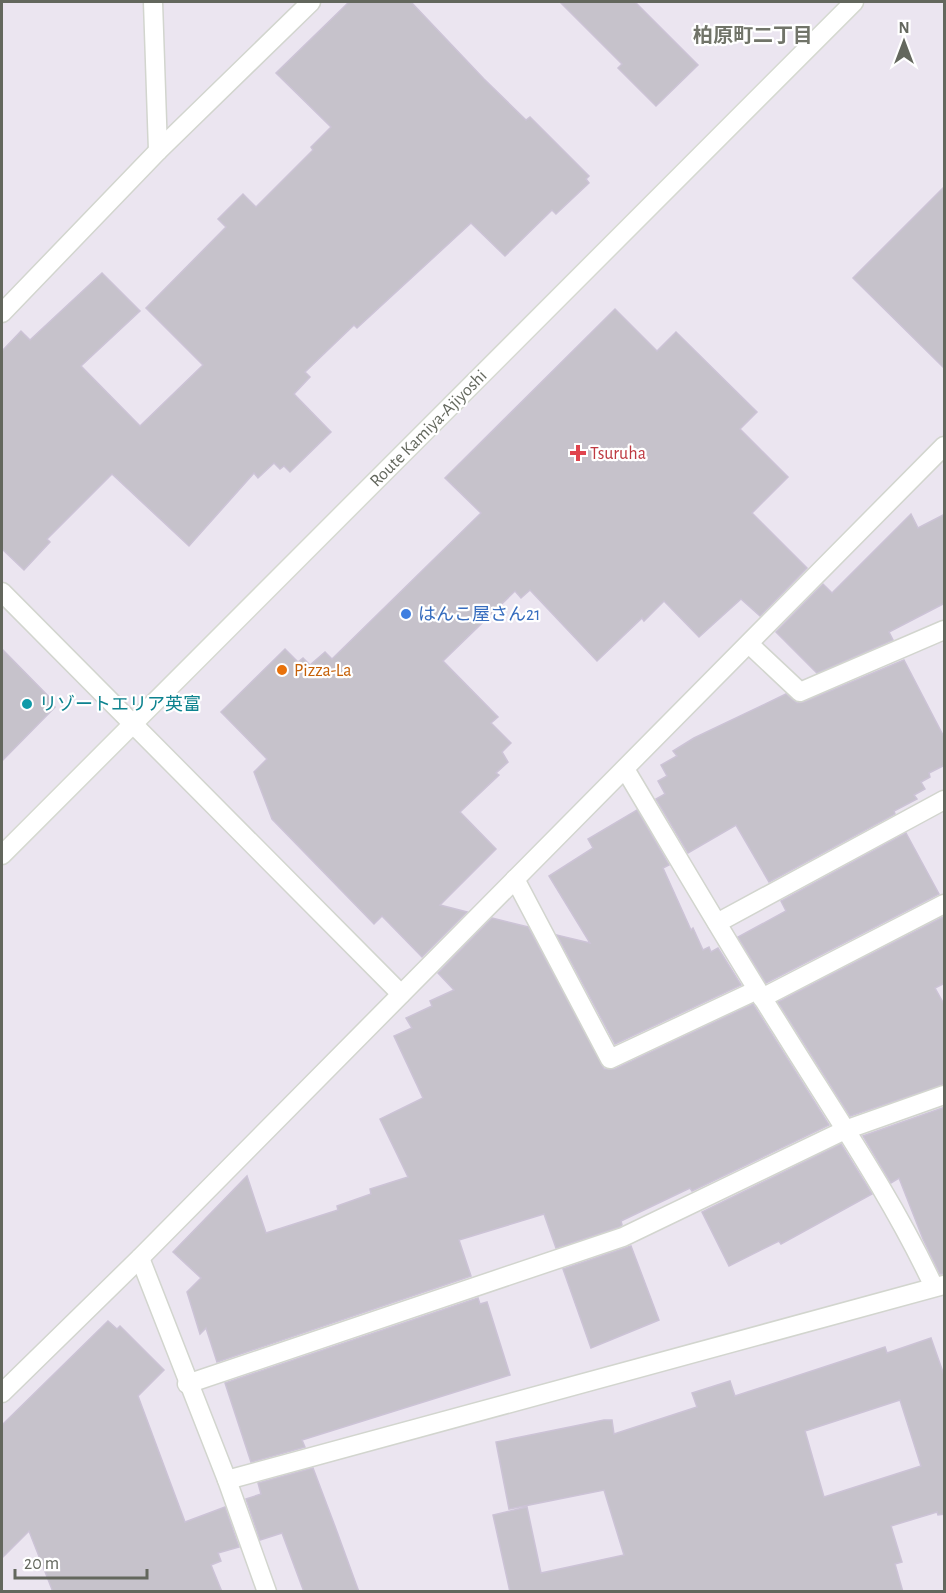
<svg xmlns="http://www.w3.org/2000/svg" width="946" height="1593" viewBox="0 0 946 1593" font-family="'Alegreya Sans','Noto Sans JP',sans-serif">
	<rect width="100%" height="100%" fill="#ebe5f0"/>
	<g fill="#c6c2cb" stroke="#ccc3d6" stroke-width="1.5" fill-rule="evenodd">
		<path d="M349,2H411L484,79L526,120L530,117L589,176L586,179L589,183L556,214L552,210L505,256L471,223L357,328L354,325L305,372L310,377L294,394L331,432L290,472L284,466L280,469L274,463L258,478L254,473L189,546L112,474L47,539L50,542L24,570L2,549V351L21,331L30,340L102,273L140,311L81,366L140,426L203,365L146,308L226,227L218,219L243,194L256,207L313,150L311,147L331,127L276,73Z"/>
		<path d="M560,2H635L698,65L656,106L618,68L622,64Z"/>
		<path d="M945,186V369L853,278Z"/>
		<path d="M615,309L657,351L676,332L757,412L740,429L788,477L752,513L807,568L760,616L741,599L699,637L664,601L644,621L642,618L597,661L530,590L521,598L515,591L443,661L498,717L491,723L511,743L502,752L508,762L496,773L499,775L460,812L496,849L440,905L467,912L422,957L382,916L374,924L272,819L254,772L267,759L221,712L285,649L298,662L303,658L310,665L325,652L332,659L481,513L445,478Z"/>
		<path d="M911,514L918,528L945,514V603L889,632L893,640L817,673L776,632L823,584L832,593Z"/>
		<path d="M2,649L51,699L48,701L55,707L2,761Z"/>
		<path d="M904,660L945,739V765L929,773L930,777L921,782L925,789L914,795L917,799L894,811L895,814L769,882L736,825L688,853L656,799L665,794L658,781L667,776L661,765L677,756L673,751L694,738L786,694L797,703L804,702Z"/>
		<path d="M637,810L669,865L663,868L691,930L693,928L703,950L709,947L711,952L718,948L741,985L615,1044L557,935L590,943L549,876L593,848L588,839Z"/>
		<path d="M906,833L939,894L766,983L738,937L786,911L781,901Z"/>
		<path d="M945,916V983L935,988L945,1006V1084L850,1116L778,1002Z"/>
		<path d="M492,918L528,927L604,1069H615L753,1004L829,1125L692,1191L690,1188L621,1221L622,1225L619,1227L556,1248L544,1214L459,1240L471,1276L217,1362L206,1328L200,1334L187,1292L201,1278L173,1252L247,1176L266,1233L338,1210L337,1206L371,1194L370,1189L408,1177L380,1119L423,1098L394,1036L412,1028L406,1018L432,1006L430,1001L454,990L438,973Z"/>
		<path d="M945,1107V1274H940L923,1239L899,1178L891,1183L863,1136Z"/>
		<path d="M841,1144L872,1194L781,1244L779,1241L729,1266L702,1212Z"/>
		<path d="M631,1246L659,1320L591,1348L563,1269Z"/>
		<path d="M478,1298L480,1304L487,1302L510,1375L302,1440L305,1447L251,1462L225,1383Z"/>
		<path d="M108,1321L117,1329L120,1326L164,1370L138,1396L185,1522L225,1507L239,1547L218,1553L221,1561L211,1565L222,1592H53L29,1531L2,1558V1425Z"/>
		<path d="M931,1338L945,1378V1514L938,1515L937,1512L891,1526L902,1562L895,1564L903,1592H510L493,1515L527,1507L541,1573L624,1555L604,1490L509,1509L496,1442L604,1420H612L614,1434L697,1407L692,1393L730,1381L735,1396L885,1347L887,1353ZM900,1400L921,1466L824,1497L805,1431Z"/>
		<path d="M313,1468L336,1529L359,1592H304L282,1533L260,1540L246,1499L261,1494L258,1483Z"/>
	</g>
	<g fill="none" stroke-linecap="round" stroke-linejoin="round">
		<g stroke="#d2d5ce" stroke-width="21">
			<g id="street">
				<path d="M153,2L158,151"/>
				<path d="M2,313L158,151L311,2"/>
				<path d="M2,592L401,994"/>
				<path d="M749,644L800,692L944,630"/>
				<path d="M625,769C677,856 728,944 782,1029C834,1113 892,1197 934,1287"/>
				<path d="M515,879L610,1059L757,990"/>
				<path d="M717,923L944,800"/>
				<path d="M762,998L944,904"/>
				<path d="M140,1258L227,1480L267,1592"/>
				<path d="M187,1384L623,1237L845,1130L944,1095"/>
				<path d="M2,1393L140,1258L944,446"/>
				<path d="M227,1480L944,1285"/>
			</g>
		</g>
		<g stroke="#d5d9d0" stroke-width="21">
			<path id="secondary" d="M2,855L854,2"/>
		</g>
		<use href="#street" stroke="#fff" stroke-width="18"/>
		<use href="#secondary" stroke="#fff" stroke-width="18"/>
	</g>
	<path fill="#e0444e" stroke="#fff" stroke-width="2" d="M575 444h6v6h6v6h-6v6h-6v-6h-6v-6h6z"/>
	<circle fill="#3f7fe0" stroke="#fff" stroke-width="2" cx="406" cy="614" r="6"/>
	<circle fill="#e8710a" stroke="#fff" stroke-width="2" cx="282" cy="670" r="6"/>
	<circle fill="#0f9aa8" stroke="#fff" stroke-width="2" cx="27" cy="704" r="6"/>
	<g text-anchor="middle" stroke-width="4.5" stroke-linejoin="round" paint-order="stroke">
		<g font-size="18" fill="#63675d" stroke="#fff">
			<text transform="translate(428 428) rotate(-45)" y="6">Route Kamiya-Ajiyoshi</text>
		</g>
		<g font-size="18" fill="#be3a42" stroke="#fff" text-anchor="start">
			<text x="590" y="459">Tsuruha</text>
		</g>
		<g font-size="18" fill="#366cbe" stroke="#fff" text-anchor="start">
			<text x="418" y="620">はんこ屋さん21</text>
		</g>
		<g font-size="18" fill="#c56008" stroke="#fff" text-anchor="start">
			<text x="294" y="676">Pizza-La</text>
		</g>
		<g font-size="18" fill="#0d838f" stroke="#fff" text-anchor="start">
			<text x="39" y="710">リゾートエリア英富</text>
		</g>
		<g font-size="20" font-weight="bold" fill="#717469" stroke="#fff">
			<text x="753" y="42">柏原町二丁目</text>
		</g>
	</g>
	<rect width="946" height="1593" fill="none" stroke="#63675d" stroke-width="6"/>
	<g transform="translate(904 42)" stroke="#ffffff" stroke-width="4.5" paint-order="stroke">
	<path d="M0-4.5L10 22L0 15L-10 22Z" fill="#63675d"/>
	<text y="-9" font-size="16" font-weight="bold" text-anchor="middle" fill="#63675d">N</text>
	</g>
	<path d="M15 1569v9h132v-9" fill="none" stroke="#63675d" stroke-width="3"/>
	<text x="24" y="1569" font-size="18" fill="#63675d" stroke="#ffffff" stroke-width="4.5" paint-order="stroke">20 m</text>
</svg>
